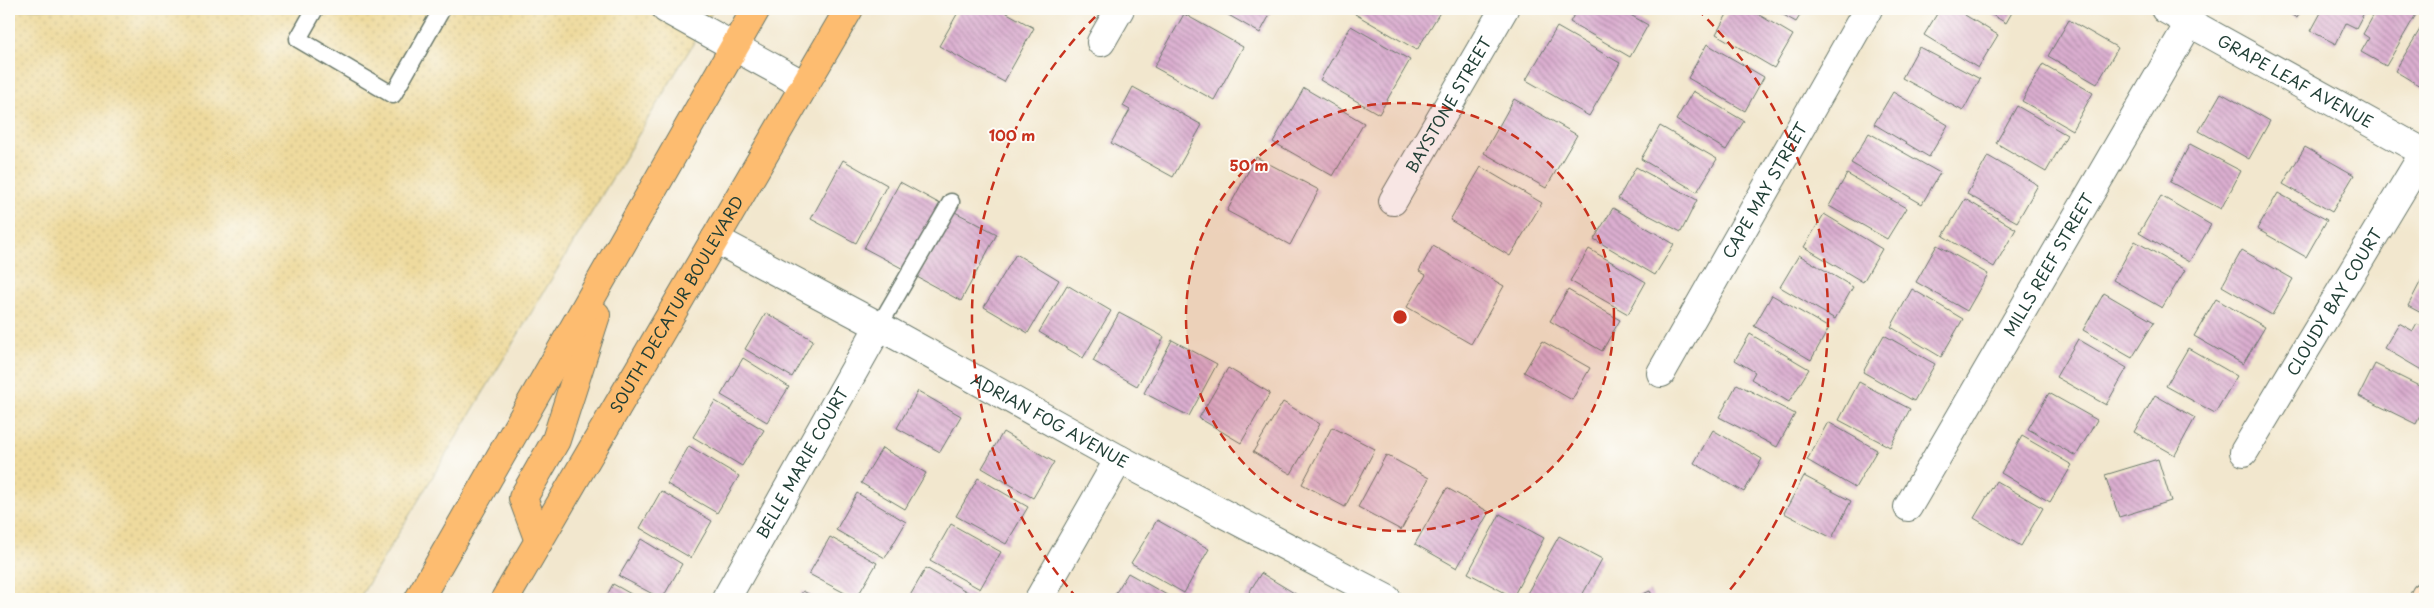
<svg xmlns="http://www.w3.org/2000/svg" width="2434" height="608" viewBox="0 0 2434 608" font-family="'Playpen Sans',sans-serif">
	<defs>
		<pattern id="sand-dots" width="8" height="8" patternUnits="userSpaceOnUse" patternTransform="scale(1.25)"><rect width="8" height="8" fill="#eeda9e"/><path d="M2 2h.1M6 6h.1" fill="none" stroke="#ccbc89" stroke-width="1.8" stroke-linecap="round"/></pattern>
		<pattern id="building-back-hatch" width="6" height="6" patternUnits="userSpaceOnUse" patternTransform="scale(1.25)"><rect width="6" height="6" fill="#dbaed0"/><path d="M-1 5l2 2M0 0l6 6M5-1l2 2" fill="none" stroke="#b18faa"/></pattern>
	</defs>
	<rect width="100%" height="100%" fill="#fdfcf7"/>
	<filter id="ink" filterUnits="userSpaceOnUse"><feTurbulence type="fractalNoise" baseFrequency=".02" numOctaves="2"/><feDisplacementMap in="SourceGraphic" scale="10" xChannelSelector="R" yChannelSelector="G"/><feConvolveMatrix kernelMatrix="1 2 1 2 8 2 1 2 1" color-interpolation-filters="sRGB"/></filter>
	<filter id="wash" filterUnits="userSpaceOnUse"><feTurbulence type="fractalNoise" baseFrequency=".0096" numOctaves="4" result="noise"/><feDisplacementMap in="SourceGraphic" scale="20" xChannelSelector="R" yChannelSelector="G"/><feGaussianBlur stdDeviation="1.12" result="paint"/><feColorMatrix in="noise" values="0 0 0 0 0 0 0 0 0 0 0 0 0 0 0 0 0 1.4 0 .05"/><feComposite in="paint" operator="in"/></filter>
	<g filter="url(#wash)">
		<rect width="100%" height="100%" fill="#f2e7ce"/>
		<path fill="url(#sand-dots)" stroke="#868c69" d="M9,9H714L359,599H9Z"/>
		<g id="blocks">
			<g fill="url(#building-back-hatch)">
				<path d="M960,9H1000L1034,28L1004,82L939,46Z"/>
				<path d="M1218,9H1273L1260,33Z"/>
				<path d="M1358,9H1442L1417,50L1355,14Z"/>
				<path d="M1577,9H1620L1648,25L1630,57L1570,22Z"/>
				<path d="M1730,9H1749L1793,35L1774,68L1716,34Z"/>
				<path d="M1773,9H1804L1796,22Z"/>
				<path d="M1940,9H1955L1998,35L1978,68L1924,35Z"/>
				<path d="M1982,9H2014L2006,23Z"/>
				<path d="M2281,9H2302L2297,18Z"/>
				<path d="M2323,9H2366L2356,28L2346,23L2336,44L2311,31Z"/>
				<path d="M2377,9H2414L2418,11L2386,66L2361,52L2369,38L2363,34Z"/>
				<path d="M1184,14L1243,47L1214,100L1154,67Z"/>
				<path d="M2069,20L2118,48L2097,84L2048,56Z"/>
				<path d="M2425,21V89L2395,71Z"/>
				<path d="M1351,26L1410,60L1379,114L1320,80Z"/>
				<path d="M1557,27L1620,63L1589,116L1526,80Z"/>
				<path d="M1707,44L1764,77L1745,111L1688,78Z"/>
				<path d="M1919,47L1980,79L1963,111L1902,78Z"/>
				<path d="M2043,64L2093,93L2072,130L2022,101Z"/>
				<path d="M1133,87L1202,125L1173,177L1111,143L1130,110L1123,106Z"/>
				<path d="M1304,88L1364,123L1333,176L1273,142Z"/>
				<path d="M1693,91L1744,121L1726,150L1676,120Z"/>
				<path d="M1893,92L1948,125L1929,157L1874,124Z"/>
				<path d="M2221,93L2270,121L2249,159L2199,131Z"/>
				<path d="M1514,99L1577,135L1546,188L1484,153Z"/>
				<path d="M2017,106L2067,135L2046,172L1996,143Z"/>
				<path d="M1660,126L1717,159L1697,192L1641,159Z"/>
				<path d="M1869,133L1940,173L1922,204L1851,163Z"/>
				<path d="M2190,144L2241,171L2221,209L2170,182Z"/>
				<path d="M2305,147L2354,175L2332,212L2283,184Z"/>
				<path d="M1988,156L2038,185L2017,222L1967,194Z"/>
				<path d="M1256,157L1319,190L1290,245L1227,211Z"/>
				<path d="M843,160L887,185L856,243L811,219Z"/>
				<path d="M1481,167L1542,203L1510,256L1450,220Z"/>
				<path d="M1636,167L1697,200L1681,232L1618,199Z"/>
				<path d="M1847,174L1906,208L1887,239L1829,206Z"/>
				<path d="M900,182L944,206L909,272L864,248Z"/>
				<path d="M2278,193L2327,220L2306,257L2257,229Z"/>
				<path d="M2161,196L2211,225L2189,262L2139,233Z"/>
				<path d="M1965,199L2016,229L1994,267L1943,236Z"/>
				<path d="M1613,208L1674,244L1655,275L1594,239Z"/>
				<path d="M953,211L997,234L961,301L917,277Z"/>
				<path d="M1824,214L1882,249L1863,282L1804,247Z"/>
				<path d="M2135,241L2185,270L2162,308L2113,280Z"/>
				<path d="M1937,245L1988,274L1967,311L1916,282Z"/>
				<path d="M1433,246L1504,286L1471,344L1407,307L1426,275L1419,271Z"/>
				<path d="M1589,249L1646,282L1628,314L1570,281Z"/>
				<path d="M2242,250L2293,279L2272,315L2222,286Z"/>
				<path d="M1016,254L1059,280L1028,333L984,307Z"/>
				<path d="M1799,255L1853,287L1835,319L1780,287Z"/>
				<path d="M2425,273V315L2408,306Z"/>
				<path d="M1067,285L1111,311L1083,358L1039,332Z"/>
				<path d="M1912,289L1963,319L1941,357L1891,327Z"/>
				<path d="M1568,290L1620,320L1602,351L1550,321Z"/>
				<path d="M2104,293L2154,322L2132,358L2083,330Z"/>
				<path d="M1772,295L1829,328L1811,360L1754,326Z"/>
				<path d="M2216,299L2265,327L2243,364L2194,336Z"/>
				<path d="M766,313L813,340L792,377L745,349Z"/>
				<path d="M1119,313L1164,337L1137,386L1093,361Z"/>
				<path d="M2399,323L2413,331L2417,324L2425,328V372L2384,348Z"/>
				<path d="M1750,334L1809,369L1789,402L1751,379L1755,372L1735,360Z"/>
				<path d="M1884,335L1935,364L1914,401L1863,372Z"/>
				<path d="M2078,339L2127,368L2106,405L2056,377Z"/>
				<path d="M1172,340L1217,364L1189,416L1144,393Z"/>
				<path d="M1542,341L1590,368L1572,400L1524,372Z"/>
				<path d="M2188,348L2237,376L2215,413L2166,386Z"/>
				<path d="M743,358L789,387L767,422L721,395Z"/>
				<path d="M2375,364L2425,389V406L2416,424L2359,396Z"/>
				<path d="M1228,368L1270,393L1241,443L1199,418Z"/>
				<path d="M1859,382L1910,409L1890,447L1839,420Z"/>
				<path d="M1737,384L1795,414L1777,447L1719,417Z"/>
				<path d="M918,391L961,416L940,452L897,428Z"/>
				<path d="M2049,393L2097,420L2076,456L2028,429Z"/>
				<path d="M2155,395L2195,418L2175,455L2134,432Z"/>
				<path d="M715,401L764,430L742,466L693,437Z"/>
				<path d="M1283,402L1320,424L1291,474L1253,452Z"/>
				<path d="M1828,422L1877,450L1855,488L1807,460Z"/>
				<path d="M1332,427L1375,449L1345,507L1302,484Z"/>
				<path d="M1713,430L1762,459L1744,492L1694,463Z"/>
				<path d="M1003,432L1054,462L1033,498L982,468Z"/>
				<path d="M2022,436L2072,465L2050,502L2001,473Z"/>
				<path d="M689,446L739,476L717,513L667,484Z"/>
				<path d="M882,448L926,473L905,509L861,483Z"/>
				<path d="M1386,455L1429,478L1401,530L1358,507Z"/>
				<path d="M2158,459L2171,501L2119,517L2105,475Z"/>
				<path d="M1804,476L1851,501L1832,538L1784,513Z"/>
				<path d="M978,478L1028,507L1006,544L956,516Z"/>
				<path d="M1996,481L2043,508L2021,546L1974,518Z"/>
				<path d="M1447,488L1489,512L1457,568L1415,544Z"/>
				<path d="M661,491L712,521L691,558L640,528Z"/>
				<path d="M857,493L906,522L885,558L836,530Z"/>
				<path d="M1500,514L1544,538L1513,597L1468,573Z"/>
				<path d="M1157,520L1209,549L1184,593L1131,563Z"/>
				<path d="M951,524L1001,552L980,589L930,561Z"/>
				<path d="M1559,536L1602,559L1580,599H1524Z"/>
				<path d="M830,537L877,563L856,599L809,574Z"/>
				<path d="M641,539L682,564L662,599L619,576Z"/>
				<path d="M926,568L978,598L977,599H908Z"/>
				<path d="M1128,573L1174,599H1112Z"/>
				<path d="M1261,573L1304,599H1245Z"/>
				<path d="M613,584L640,599H605Z"/>
				<path d="M803,591L818,599H798Z"/>
				<path d="M1650,591L1654,599H1631Z"/>
			</g>
		</g>
	</g>
	<g filter="url(#ink)">
		<use href="#blocks" fill-opacity="0" stroke="#69786a" stroke-width="1"/>
		<g fill="none" stroke-linecap="round" stroke-linejoin="round">
			<g stroke="#69786a" stroke-width="19">
				<g id="lane">
					<path d="M315,9L298,39L393,95L442,9"/>
					<path d="M879,326L951,202"/>
				</g>
			</g>
			<g stroke="#69786a" stroke-width="30">
				<g id="street">
					<path d="M666,9L804,85"/>
					<path id="s1" d="M2165,9L2425,153"/>
					<path d="M1101,42L1120,9"/>
					<path id="s2" d="M1393,201L1504,9"/>
					<path id="s3" d="M715,239L879,326L1119,459L1387,599"/>
					<path id="s4" d="M1661,373L1868,9"/>
					<path id="s5" d="M2244,452L2424,153"/>
					<path id="s6" d="M1908,507L2190,22"/>
					<path id="s7" d="M726,599L879,326"/>
					<path d="M1039,599L1119,459"/>
				</g>
			</g>
			<g stroke="#69786a" stroke-width="30">
				<path id="secondary" d="M2424,599L2425,596"/>
			</g>
			<g stroke="#69786a" stroke-width="30">
				<g id="primary">
					<path d="M539,541L523,498L556,440L596,315"/>
					<path d="M419,599L756,9"/>
					<path id="s8" d="M505,599L849,9"/>
				</g>
			</g>
			<use href="#lane" stroke="#fff" stroke-width="16"/>
			<use href="#street" stroke="#fff" stroke-width="28"/>
			<use href="#secondary" stroke="#fee4c6" stroke-width="28"/>
			<use href="#primary" stroke="#fdbc70" stroke-width="28"/>
		</g>
	</g>
	<circle cx="1400" cy="317" r="214" fill="#c8321e" fill-opacity=".12"/>
	<g fill="none" stroke="#c8321e" stroke-width="2.5" stroke-dasharray="9 6">
		<circle cx="1400" cy="317" r="214"/>
		<path d="M1077 598A428 428 0 0 1 1103 9M1697 9A428 428 0 0 1 1723 598"/>
	</g>
	<g text-anchor="middle" stroke-width="4" stroke-linejoin="round" paint-order="stroke">
		<g font-size="16" fill="#1f3d34" stroke="#fdfcf7">
			<text dy="6" stroke="none"><textPath href="#s1" startOffset="149">GRAPE LEAF AVENUE</textPath></text>
			<text dy="6" stroke="none"><textPath href="#s2" startOffset="111">BAYSTONE STREET</textPath></text>
			<text dy="6" stroke="none"><textPath href="#s4" startOffset="210">CAPE MAY STREET</textPath></text>
			<text dy="6" stroke="none"><textPath href="#s6" startOffset="280">MILLS REEF STREET</textPath></text>
			<text dy="6" stroke="none"><textPath href="#s5" startOffset="175">CLOUDY BAY COURT</textPath></text>
			<text dy="6" stroke="none"><textPath href="#s8" startOffset="341">SOUTH DECATUR BOULEVARD</textPath></text>
			<text dy="6" stroke="none"><textPath href="#s3" startOffset="381">ADRIAN FOG AVENUE</textPath></text>
			<text dy="6" stroke="none"><textPath href="#s7" startOffset="156">BELLE MARIE COURT</textPath></text>
		</g>
	</g>
	<circle cx="1400" cy="317" r="8" fill="#c8321e" stroke="#fdfcf7" stroke-width="2.5"/>
	<g font-size="15" text-anchor="middle" font-weight="bold" fill="#c8321e" stroke="#fdfcf7" stroke-width="4" stroke-linejoin="round" paint-order="stroke">
		<text x="1012" y="141">100 m</text>
		<text x="1249" y="171">50 m</text>
	</g>
	<rect width="2434" height="608" fill="none" stroke="#fdfcf7" stroke-width="30"/>
</svg>
